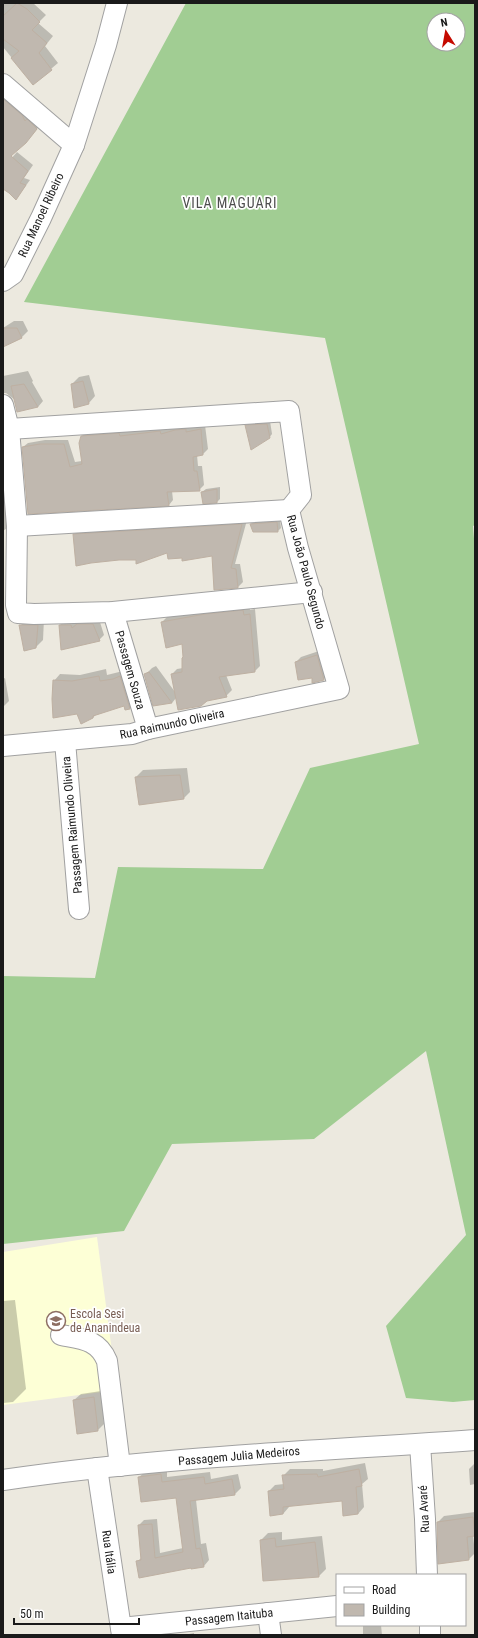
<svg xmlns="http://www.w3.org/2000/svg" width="478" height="1638" viewBox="0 0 478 1638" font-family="'Roboto Condensed',sans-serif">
	<rect width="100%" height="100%" fill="#ece9df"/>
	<path fill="#fdffd6" d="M97,1237L117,1390L3,1405V1252Z"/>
	<path fill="#a1cd93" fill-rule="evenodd" d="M186,3H475V525L473,526L475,551V1400L453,1402L406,1398L386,1326L466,1235L426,1051L314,1139L172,1144L124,1231L3,1244V976L95,978L118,867L263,869L310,768L419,744L325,338L24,302ZM434,20H458V44H434Z"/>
	<g fill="#0003">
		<path d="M3,3H33L46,15L38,23L53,36L45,46L58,63L33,84L3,47Z"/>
		<path d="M3,97L42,123L31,136L3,146Z"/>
		<path d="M17,152L33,165L24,178L30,180L16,199L10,192L3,188V168Z"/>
		<path d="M14,321H23L28,331L21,338L3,346V328Z"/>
		<path d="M28,371L33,381L32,382L43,401L38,407L15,400L6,393H3V376Z"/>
		<path d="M89,375L95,396L89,403L72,384L79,377Z"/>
		<path d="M270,421L272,434L269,438L246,426L249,423Z"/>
		<path d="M190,425V427L205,425L208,449L203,454L197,455L198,466H202L204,485L199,490L172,491L173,500L169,505L28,513L23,447L28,443L45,440H68L75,462L82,461V436L86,432L165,427V430L180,426Z"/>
		<path d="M7,483L10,526L3,531V484Z"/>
		<path d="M220,487V499L217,502L202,492L206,489Z"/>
		<path d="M247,520L235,564H240L243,582L238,587L213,554L183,557L168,552L137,559L74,535L79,530Z"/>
		<path d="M280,520L281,528L278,531L251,524L254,521Z"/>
		<path d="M249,605L250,610L255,609L260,666L254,672L226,675L232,690L226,696L176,698L172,703L145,675L152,668L156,666L175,692L172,674L177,669L183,668L184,657L183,642L162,622L167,617Z"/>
		<path d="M27,619H44L43,640L36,647L20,626Z"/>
		<path d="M83,619H99L104,635L99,640L60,625L65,620H76L77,623Z"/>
		<path d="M322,650L329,674L324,679L313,682V676L296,662L301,657Z"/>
		<path d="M106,669L107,675L127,670L136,701L129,708L124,704L96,714L93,718L78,713L54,681L60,674L80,675Z"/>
		<path d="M5,678L9,701L3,707V679Z"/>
		<path d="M187,768L190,792L183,799L140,804L136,777L143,770Z"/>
		<path d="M15,1300L26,1389L13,1402L3,1403V1301Z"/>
		<path d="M101,1391L104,1424L98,1430L74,1400L81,1394Z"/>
		<path d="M365,1463L368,1479L362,1484L364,1507L358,1514L344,1515L343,1500L289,1505V1507L283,1514L269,1491L275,1485L284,1484L283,1476L290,1469H323V1471Z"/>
		<path d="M475,1463V1484L470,1485L469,1469Z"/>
		<path d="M167,1469V1477L210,1472L211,1479L238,1474L241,1488L235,1494L196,1500L201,1544L206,1543L209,1560L204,1566L137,1562L142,1557L139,1525L144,1520L157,1519L160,1553L183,1548L177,1497L139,1477L145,1472Z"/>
		<path d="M475,1512V1535H473L475,1553L469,1559L438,1522L444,1516Z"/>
		<path d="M282,1532V1540L322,1536L326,1569L319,1576L264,1580L261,1540L268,1533Z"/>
		<path d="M363,1625H381L382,1635H363Z"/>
		<path d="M194,1633V1635H184Z"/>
	</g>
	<g fill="#c0b8af" stroke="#beb0a2">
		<path d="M17,3L27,9L40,22L32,30L47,43L39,53L52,70L33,85L11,58L19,51L3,39V16Z"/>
		<path d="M3,99L22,115L25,121L27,119L37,129L26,143L11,156L28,171L20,183L26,185L16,200L9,193L3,189Z"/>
		<path d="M3,328H17L22,338L3,347Z"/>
		<path d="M83,381L89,404L74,408L71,384Z"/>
		<path d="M24,384L38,407L17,412L11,386Z"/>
		<path d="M267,424L270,438L251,450L245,425Z"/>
		<path d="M186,429V432L201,429L203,455L193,457L194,471H197L200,491L167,492L169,506L28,514L22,447L40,444H64L70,467L82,464L79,443L81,436L119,433L120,436L160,431L161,434L175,430Z"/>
		<path d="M217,489V503L203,504L201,492Z"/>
		<path d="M277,522L278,532H253L250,524Z"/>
		<path d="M242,524L231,568L236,569L238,588L214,590L212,556L182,561V558L168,559L167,553L136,564V560H119L91,563L76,566L73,534Z"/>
		<path d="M243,610L244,615L250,614L255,672L219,677L227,697L207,701L201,706L178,710L171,674L182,672V658L183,657L182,644L166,648L161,622L205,614Z"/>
		<path d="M77,624H93L100,641L61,650L59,625H71L72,628Z"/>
		<path d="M19,625H38L36,648L24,651Z"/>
		<path d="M317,655L324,680L312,683V678L298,680L295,662Z"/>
		<path d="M149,672L172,703L153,706L144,674Z"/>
		<path d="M99,676L100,681L113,679L120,676L130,709L125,710L124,706L93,716V718L81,724L77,714L53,718L52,699L53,680L72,681Z"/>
		<path d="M180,775L184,799L139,805L135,777Z"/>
		<path d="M94,1397L98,1431L77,1434L73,1400Z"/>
		<path d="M359,1469L362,1486L356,1487L358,1514L343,1516L342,1501L283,1507V1514L270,1516L268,1491L284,1489L282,1475L317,1474L318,1477Z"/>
		<path d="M161,1474L162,1482L204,1477L205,1484L232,1479L235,1495L190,1501L196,1549L200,1548L204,1567L191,1569V1568L139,1578L136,1561L141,1560L138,1525L152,1524L155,1558L183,1552L176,1498L141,1502L138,1477Z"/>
		<path d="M473,1517L475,1536L467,1537L469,1560L438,1564L437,1522Z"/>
		<path d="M275,1538L276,1547L315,1542L319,1577L263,1581L260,1540Z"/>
	</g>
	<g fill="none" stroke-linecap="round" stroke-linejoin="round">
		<g stroke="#a1a1a1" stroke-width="22">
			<g id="minor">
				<path d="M3,84L74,145"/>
				<path d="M3,281L13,274L41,218L74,145L106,45L117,3"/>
				<path d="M3,405L9,429L17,526L16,605L18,613L34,614L113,612L312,592"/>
				<path d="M17,526L289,510"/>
				<path d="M113,612L148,729"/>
				<path d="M65,741L79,909"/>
				<path d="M3,746L132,734L148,729L339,689L298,548L289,510L301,495L289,411L9,429"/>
				<path d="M61,1335C81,1339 98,1339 107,1361L120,1466"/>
				<path d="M420,1444L425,1519L427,1575"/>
				<path d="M97,1468L122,1635"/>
				<path d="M3,1480C159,1457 318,1451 475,1440"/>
				<path d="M268,1613L271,1635"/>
				<path d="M430,1625V1635"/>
				<path d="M121,1628L337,1606"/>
			</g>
		</g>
		<use href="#minor" stroke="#fff" stroke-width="20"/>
	</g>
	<defs>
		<g id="university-ring" transform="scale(1)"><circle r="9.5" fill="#fff" stroke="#8d6e63" stroke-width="1.5"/><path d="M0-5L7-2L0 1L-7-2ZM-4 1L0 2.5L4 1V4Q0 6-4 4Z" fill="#8d6e63"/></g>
	</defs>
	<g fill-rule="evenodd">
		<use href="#university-ring" x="56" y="1321"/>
	</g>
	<g text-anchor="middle" stroke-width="3.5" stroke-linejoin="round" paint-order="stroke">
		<g font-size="12" fill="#1a1a1a" stroke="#fff">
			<text transform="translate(41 215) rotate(-65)" y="4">Rua Manoel Ribeiro</text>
			<text transform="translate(306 572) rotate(75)" y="4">Rua João Paulo Segundo</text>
			<text transform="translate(130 670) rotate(74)" y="4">Passagem Souza</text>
			<text transform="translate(172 724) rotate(-12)" y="4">Rua Raimundo Oliveira</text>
			<text transform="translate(72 825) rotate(-95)" y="4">Passagem Raimundo Oliveira</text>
			<text transform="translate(239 1456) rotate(-5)" y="4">Passagem Julia Medeiros</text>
			<text transform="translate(424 1509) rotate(-93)" y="4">Rua Avaré</text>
			<text transform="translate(109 1552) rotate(82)" y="4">Rua Itália</text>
			<text transform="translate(229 1617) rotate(-6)" y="4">Passagem Itaituba</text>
		</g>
		<g font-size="12" fill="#785e54" stroke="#fff" text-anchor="start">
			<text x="70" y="1318">Escola Sesi<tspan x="70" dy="14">de Ananindeua</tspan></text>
		</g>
		<g font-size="14" letter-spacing="1" fill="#4d4d4d" stroke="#fff">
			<text x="230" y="208">VILA MAGUARI</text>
		</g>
	</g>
	<rect width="478" height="1638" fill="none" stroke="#1a1a1a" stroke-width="8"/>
	<rect x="336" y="1574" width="130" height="52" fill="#ffffff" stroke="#a3a3a3"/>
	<rect x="344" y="1587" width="20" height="6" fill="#ffffff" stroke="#a3a3a3"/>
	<text x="372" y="1594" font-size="12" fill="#1a1a1a">Road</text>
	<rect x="344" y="1604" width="20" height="12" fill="#c0b8af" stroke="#a3a3a3"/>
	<text x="372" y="1614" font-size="12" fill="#1a1a1a">Building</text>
	<g transform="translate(446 32) rotate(349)"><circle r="19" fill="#ffffff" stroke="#a3a3a3"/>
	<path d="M0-3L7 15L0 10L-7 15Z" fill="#c50a00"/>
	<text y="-6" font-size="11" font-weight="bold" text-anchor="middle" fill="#1a1a1a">N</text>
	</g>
	<path d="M14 1618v6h125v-6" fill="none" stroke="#1a1a1a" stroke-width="2"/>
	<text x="20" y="1618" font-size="12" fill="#1a1a1a" stroke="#ffffff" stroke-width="3" paint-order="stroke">50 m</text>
</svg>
